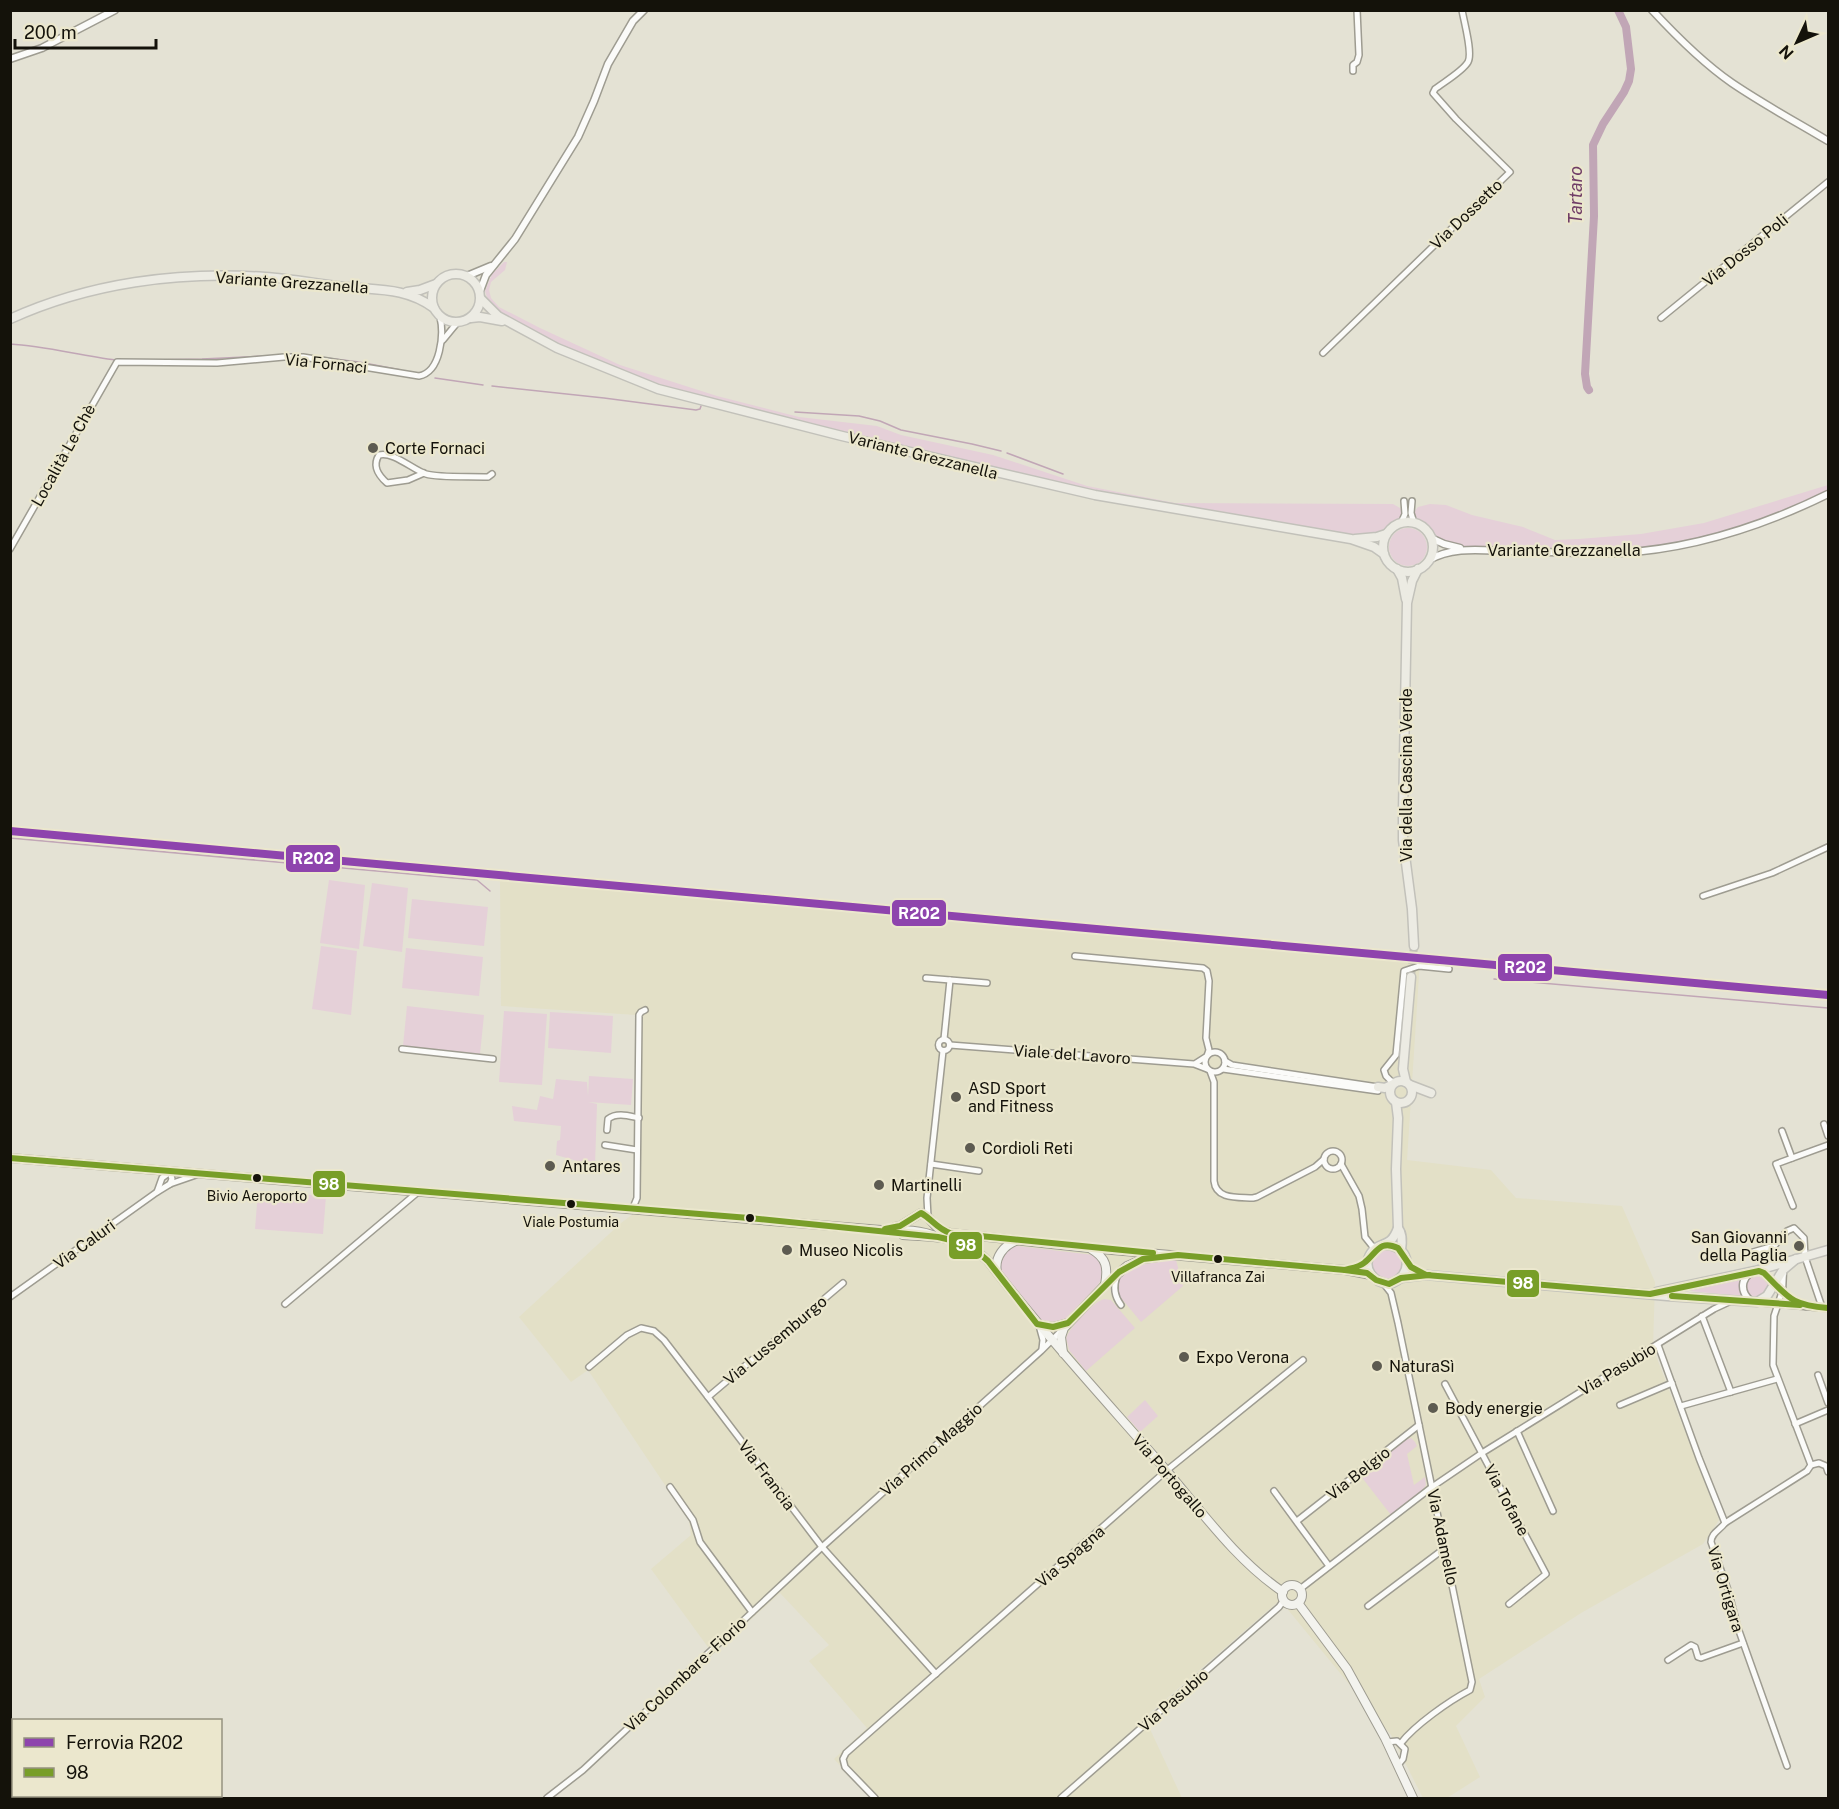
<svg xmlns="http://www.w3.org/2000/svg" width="1839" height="1809" viewBox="0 0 1839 1809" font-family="'Public Sans',sans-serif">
	<rect width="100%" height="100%" fill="#e4e2d4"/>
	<g fill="#e3e0c7">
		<path d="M500,879L845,912L1420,960L1407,1160L1491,1170L1516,1198L1622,1206L1655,1282L1653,1348L1719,1520L1703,1544L1581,1613L1479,1679L1485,1697L1456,1726L1480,1777L1447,1798H1423L1391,1735L1280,1600L1143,1719L1149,1727L1182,1798H871L834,1759L867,1728L809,1661L829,1645L780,1593L713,1654L651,1569L691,1535L689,1521L588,1370L571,1382L519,1317L621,1223L633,1214L639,1200L642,1111L636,1015L501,1006Z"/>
		<path d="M1561,968L1828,993V997L1560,972Z"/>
	</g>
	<g fill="#e5d0d8">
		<path d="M504,262H507L505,270L491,282L489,290L491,298L499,307L540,328L620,365L717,396L799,417L877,426L901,435L993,455L1087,486L1175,503L1393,504L1400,508L1403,513C1401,521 1397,522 1390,527C1376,539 1365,536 1347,534L1187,509L1008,472L854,436L831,428L800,422L687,393L636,376L585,356L509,319L490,307L485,291L492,274Z"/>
		<path d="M1828,485V493L1760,522L1704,538L1646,548L1588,551L1459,546L1445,544L1435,537L1425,525L1417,521L1415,518V511L1418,507L1430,504L1446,505L1472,515L1523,527L1555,540L1579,539L1641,534L1704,523Z"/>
		<circle cx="1408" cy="547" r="19"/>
		<path d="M329,880L365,885L359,949L320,943Z"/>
		<path d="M372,883L408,888L402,952L363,946Z"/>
		<path d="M412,899L488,907L484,946L408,938Z"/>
		<path d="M321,946L357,951L351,1015L312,1009Z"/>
		<path d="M406,948L483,957L479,996L402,988Z"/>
		<path d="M407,1006L484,1015L480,1054L403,1046Z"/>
		<path d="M504,1011L547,1014L542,1085L499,1082Z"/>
		<path d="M550,1012L613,1016L611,1053L548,1048Z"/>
		<path d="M589,1076L633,1079L631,1105L588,1102L597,1104L595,1166L556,1155L557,1141L560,1140L561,1126L514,1121L512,1106L537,1110L540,1096L553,1099L556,1079L587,1082L588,1096Z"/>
		<path d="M258,1191L326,1196L323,1234L255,1229Z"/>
		<path d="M1017,1246L1094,1255L1103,1265V1276L1098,1285L1064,1321C1056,1325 1045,1324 1038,1319L1000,1269C999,1257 1006,1249 1017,1246Z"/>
		<circle cx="1387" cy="1264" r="16"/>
		<path d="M1176,1260L1183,1286L1141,1322L1117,1293L1119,1279C1135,1263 1155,1261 1176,1260Z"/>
		<circle cx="1757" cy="1286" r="11"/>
		<path d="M1738,1278L1741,1281L1740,1296L1690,1291L1691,1289Z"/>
		<path d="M1104,1299L1111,1300L1135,1328L1086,1371L1069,1350L1066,1338C1071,1326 1092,1303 1104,1299Z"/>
		<path d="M1145,1400L1158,1416L1140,1432L1127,1417Z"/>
		<path d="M1411,1438L1415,1442L1417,1446L1407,1454L1414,1485L1425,1477L1426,1485L1420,1493L1391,1515L1360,1475L1405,1440Z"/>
	</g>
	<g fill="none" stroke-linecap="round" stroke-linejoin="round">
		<g stroke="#c1a6b6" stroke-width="1.5">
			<path d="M10,344C46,346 81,356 116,360"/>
			<path d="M311,356L359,362L401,370"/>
			<path d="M151,360L202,359L264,356"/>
			<path d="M435,378L483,385"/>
			<path d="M492,386L604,398L696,410L700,409L701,406"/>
			<path d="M795,412L859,416L880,421L901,430L972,444L1001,451"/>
			<path d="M1007,453L1063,474"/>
			<path d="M10,838L477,880L490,891"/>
			<path d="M1494,979L1828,1008"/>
		</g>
		<path stroke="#c1a6b6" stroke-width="8" d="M1589,390L1587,387L1585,374L1594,216L1593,145L1603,124L1624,92L1629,81L1631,69L1626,27L1618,10"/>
		<path stroke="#c5c3b6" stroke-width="8" stroke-dasharray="8 4" stroke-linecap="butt" d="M1411,976L1414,946"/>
		<g stroke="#9e9c91" stroke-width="8">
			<g id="minor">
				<path d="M1353,71V65L1357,62L1359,55L1357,10"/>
				<path d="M1661,318L1828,182"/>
				<path d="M443,340L457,323"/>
				<path d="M1323,353L1510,172L1456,119L1433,93L1435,89C1444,82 1463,71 1468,62C1473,53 1464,22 1462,10"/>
				<path d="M424,473L408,480L387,483C378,475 372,466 379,455C393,451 413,470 426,474C439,478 473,476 488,477L492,474"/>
				<path d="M1412,501L1411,513L1414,523"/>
				<path d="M1401,523L1405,514L1404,501"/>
				<path d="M10,549L117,362L217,363L284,357H303L419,376C441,372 444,334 440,317"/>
				<path d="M1703,896L1772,873L1828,847"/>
				<path d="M1075,956L1203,968L1207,971L1209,981L1206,1038L1209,1050L1207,1056L1196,1063"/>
				<path d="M926,978L987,983"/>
				<path d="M944,1039L950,980"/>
				<circle cx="944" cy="1045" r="5.5"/>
				<path d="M950,1045L1194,1064L1207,1069"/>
				<path d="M402,1049L493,1059"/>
				<circle cx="1215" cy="1062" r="10"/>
				<path d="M1225,1061L1232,1065L1378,1087"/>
				<path d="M1223,1069L1378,1091"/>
				<path d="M1210,1071L1214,1082V1181C1216,1200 1238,1197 1253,1198L1257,1197L1315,1167L1324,1159"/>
				<path d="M1393,1083L1386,1076L1384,1070L1396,1055L1404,971L1419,966L1449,969"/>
				<path d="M1824,1124L1828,1136"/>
				<path d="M607,1130L608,1119C617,1112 629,1116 639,1118"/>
				<path d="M1782,1131L1792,1158"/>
				<path d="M605,1145L637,1150"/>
				<circle cx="1333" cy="1160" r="9"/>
				<path d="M931,1164L979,1171"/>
				<path d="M1341,1164L1359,1196L1362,1209L1365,1237L1373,1247L1377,1248"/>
				<path d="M157,1192L162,1178L170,1172L172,1179L170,1184"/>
				<path d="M1793,1206L1776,1164L1828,1145"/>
				<path d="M632,1210L637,1198L639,1015L641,1012L645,1010"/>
				<path d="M928,1217L927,1198L943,1051"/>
				<path d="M1753,1252L1774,1246L1787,1231L1794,1228L1804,1238L1805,1257L1822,1307"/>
				<path d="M1117,1276C1113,1287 1114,1296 1121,1305"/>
				<path d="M1384,1284L1391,1293L1398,1323L1472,1682L1470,1690C1449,1701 1415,1725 1401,1743"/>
				<path d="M10,1297L157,1192L170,1184L196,1175"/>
				<path d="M285,1304L418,1192"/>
				<path d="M1702,1316L1731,1392"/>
				<path d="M1040,1329L1043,1340L1042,1349"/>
				<path d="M1658,1345L1699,1458L1725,1523C1720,1530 1711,1533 1711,1542L1728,1590L1738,1628L1787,1766"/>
				<path d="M589,1367L627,1335L641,1328L654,1331L664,1340L708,1397L822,1547L936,1674"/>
				<path d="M1818,1375L1828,1403"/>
				<path d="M1445,1384L1546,1574L1509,1604"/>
				<path d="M708,1397L843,1283"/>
				<path d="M1620,1405L1672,1383"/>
				<path d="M1681,1406L1777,1379"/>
				<path d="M1795,1424L1828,1410"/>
				<path d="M1517,1431L1553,1511"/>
				<path d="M1811,1465L1819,1463L1826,1466L1828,1472"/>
				<path d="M670,1487L693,1520L700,1542L752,1612"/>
				<path d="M1274,1491L1329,1566"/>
				<path d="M1297,1521L1419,1425"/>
				<path d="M1725,1523L1807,1471L1811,1465L1773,1365L1774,1316L1782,1292"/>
				<path d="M1300,1589L1432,1487L1482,1453L1714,1309L1729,1302"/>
				<path d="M1368,1606L1445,1548"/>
				<path d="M1668,1660L1691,1645L1695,1647L1698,1657L1701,1658L1743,1643"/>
				<path d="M1387,1742L1397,1741L1405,1749L1403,1759L1398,1765"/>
				<path d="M547,1798L583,1770L822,1547L1041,1351L1063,1329"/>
				<path d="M875,1798L845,1767L843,1759L846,1753L1166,1471L1303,1360"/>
				<path d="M1061,1798L1279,1607L1284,1600"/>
			</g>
		</g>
		<g stroke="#9e9c91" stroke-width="9">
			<g id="tertiary">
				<path d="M1652,10C1677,37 1703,63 1732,83C1763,104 1796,122 1828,141"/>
				<path d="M10,59L42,48L115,10"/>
				<path d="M467,276L491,266"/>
				<path d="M480,291L486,275L515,239L578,137L594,101L608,64L633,21L644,10"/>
				<path d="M1431,538L1444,544L1460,548"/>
				<path d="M1429,560C1454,545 1486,551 1514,551C1549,552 1584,554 1619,553C1692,549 1763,526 1828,494"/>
				<path d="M1782,1292L1783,1271"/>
				<path d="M1751,1301C1738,1291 1741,1272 1759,1271L1764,1273L1788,1299L1806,1306"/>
				<path d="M1757,1302L1828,1308"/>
			</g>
		</g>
		<g stroke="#9e9c91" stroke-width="10">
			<g id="secondary">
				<path d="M10,1158L881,1230C902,1230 918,1229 938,1237"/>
				<path d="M895,1227L900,1226L921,1213C933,1217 931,1229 950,1233L1089,1248L1345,1270L1371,1275"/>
				<path d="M903,1235C939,1238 960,1234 988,1261C1044,1334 1106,1401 1166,1470C1203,1513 1236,1560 1283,1592"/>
				<path d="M1091,1249C1107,1258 1108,1268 1105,1285"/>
				<path d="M997,1272C994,1257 1004,1245 1018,1240"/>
				<path d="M1039,1325L1053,1327L1068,1323"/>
				<path d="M1063,1353L1061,1337L1064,1328L1105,1285L1127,1266L1143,1259L1158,1257"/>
				<circle cx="1292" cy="1595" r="10"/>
				<path d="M1298,1603L1347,1669L1385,1738L1413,1798"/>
			</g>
		</g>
		<g stroke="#c2c1ba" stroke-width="11">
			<g id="primary">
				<circle cx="456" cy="298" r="24"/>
				<path d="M407,292L420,290L436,284"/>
				<path d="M481,299L498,316L557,348L658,389L842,436L1095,495L1351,539L1374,547L1384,554"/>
				<path d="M471,318L480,317L502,321"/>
				<path d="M10,319C89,283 179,271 265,277C292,279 319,284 347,287C379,290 407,288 434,308"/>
				<circle cx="1408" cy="547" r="25"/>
				<path d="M1355,539L1377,537L1386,534"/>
				<path d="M1397,569L1402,578L1406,599"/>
				<path d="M1414,946L1412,909L1403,840V812L1407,603L1412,581L1418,569"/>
				<circle cx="1401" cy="1092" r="11"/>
				<path d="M1406,1082L1403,1069L1411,977"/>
				<path d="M1410,1085L1431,1093"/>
				<path d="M1378,1087L1385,1088L1391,1085"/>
				<path d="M1396,1102L1398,1118L1396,1169L1398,1228C1403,1234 1402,1243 1401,1250"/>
				<path d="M1386,1245C1412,1246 1414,1277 1389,1284C1374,1283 1361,1268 1371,1253C1380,1240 1390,1250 1398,1228"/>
				<path d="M1401,1278L1426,1275L1667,1296L1757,1302L1767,1296L1783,1270L1796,1259"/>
				<path d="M1657,1292L1755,1271L1828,1250"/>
			</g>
		</g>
		<use href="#minor" stroke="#fbfbf9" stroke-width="5"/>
		<use href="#tertiary" stroke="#fbfbf9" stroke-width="6"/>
		<use href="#secondary" stroke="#f3f3ee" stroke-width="8"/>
		<use href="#primary" stroke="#ecebe3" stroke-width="8"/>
		<g stroke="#ebe7cd" stroke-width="10">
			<g id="bus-1">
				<path d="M10,1158L749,1218L938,1237C958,1241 973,1247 988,1261L1037,1324L1053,1327L1068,1323L1119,1272L1143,1259L1178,1255L1345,1270C1352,1268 1359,1267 1364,1263C1377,1253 1379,1239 1398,1248L1411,1267L1426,1275L1650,1294L1759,1271L1764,1273C1789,1298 1791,1305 1828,1308"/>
				<path d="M885,1229L900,1226L921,1213C932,1219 937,1229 950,1233L1153,1253"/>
				<path d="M1345,1270L1367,1273L1376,1280L1389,1284L1401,1278L1429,1275"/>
				<path d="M1672,1296L1800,1305"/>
			</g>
		</g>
		<use href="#bus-1" stroke="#789e28" stroke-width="6"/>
		<g stroke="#ebe7cd" stroke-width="12">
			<path id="rail-1" d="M10,831L1828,995"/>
		</g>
		<use href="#rail-1" stroke="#8e44ad" stroke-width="8"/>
	</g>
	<g fill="#5d5b51" stroke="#ebe7cd" stroke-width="2">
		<circle cx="373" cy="448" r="6"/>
		<circle cx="956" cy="1097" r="6"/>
		<circle cx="970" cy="1148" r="6"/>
		<circle cx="550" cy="1166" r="6"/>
		<circle cx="879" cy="1185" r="6"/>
		<circle cx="1799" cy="1246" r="6"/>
		<circle cx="787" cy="1250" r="6"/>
		<circle cx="1184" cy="1357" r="6"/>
		<circle cx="1377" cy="1366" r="6"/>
		<circle cx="1433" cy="1408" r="6"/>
	</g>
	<g fill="#14120a" stroke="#ebe7cd" stroke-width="2">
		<circle cx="257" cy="1178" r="5"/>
		<circle cx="571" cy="1204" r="5"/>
		<circle cx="750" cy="1218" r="5"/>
		<circle cx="1218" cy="1259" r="5"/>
	</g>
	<g text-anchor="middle" stroke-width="4.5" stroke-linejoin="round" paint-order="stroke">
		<g font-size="14" fill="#14120a" stroke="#ebe7cd">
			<text x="257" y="1201">Bivio Aeroporto</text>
			<text x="571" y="1227">Viale Postumia</text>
			<text x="1218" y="1282">Villafranca Zai</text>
		</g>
		<g font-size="16" fill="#14120a" stroke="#ebe7cd">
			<text transform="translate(1466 214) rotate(-44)" y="6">Via Dossetto</text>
			<text transform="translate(1745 250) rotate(-39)" y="6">Via Dosso Poli</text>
			<text transform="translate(292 282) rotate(4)" y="6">Variante Grezzanella</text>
			<text transform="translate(326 363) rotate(6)" y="6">Via Fornaci</text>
			<text transform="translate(63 455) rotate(-61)" y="6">Località Le Chè</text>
			<text transform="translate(923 455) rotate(14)" y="6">Variante Grezzanella</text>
			<text x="1564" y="556">Variante Grezzanella</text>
			<text transform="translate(1406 775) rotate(-90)" y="6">Via della Cascina Verde</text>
			<text transform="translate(1072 1054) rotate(4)" y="6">Viale del Lavoro</text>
			<text transform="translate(84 1244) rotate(-36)" y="6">Via Caluri</text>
			<text transform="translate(775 1340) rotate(-40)" y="6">Via Lussemburgo</text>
			<text transform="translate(1617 1369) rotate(-31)" y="6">Via Pasubio</text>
			<text transform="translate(931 1449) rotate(-42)" y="6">Via Primo Maggio</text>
			<text transform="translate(1358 1473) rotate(-38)" y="6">Via Belgio</text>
			<text transform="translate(767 1475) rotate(53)" y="6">Via Francia</text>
			<text transform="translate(1170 1476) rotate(49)" y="6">Via Portogallo</text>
			<text transform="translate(1507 1500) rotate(62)" y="6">Via Tofane</text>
			<text transform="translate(1443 1537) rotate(78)" y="6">Via Adamello</text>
			<text transform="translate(1070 1556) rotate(-41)" y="6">Via Spagna</text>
			<text transform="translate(1726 1589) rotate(73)" y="6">Via Ortigara</text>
			<text transform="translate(685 1674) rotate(-43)" y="6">Via Colombare - Fiorio</text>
			<text transform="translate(1173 1700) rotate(-41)" y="6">Via Pasubio</text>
		</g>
		<g font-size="16" fill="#14120a" stroke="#ebe7cd" text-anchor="start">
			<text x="385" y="454">Corte Fornaci</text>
			<text x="968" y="1094">ASD Sport<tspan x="968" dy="18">and Fitness</tspan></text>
			<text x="982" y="1154">Cordioli Reti</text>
			<text x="562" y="1172">Antares</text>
			<text x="891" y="1191">Martinelli</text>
			<text x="1787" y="1243" text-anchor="end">San Giovanni<tspan x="1787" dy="18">della Paglia</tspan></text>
			<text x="799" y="1256">Museo Nicolis</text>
			<text x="1196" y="1363">Expo Verona</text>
			<text x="1389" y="1372">NaturaSì</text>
			<text x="1445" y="1414">Body energie</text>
		</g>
		<g font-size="18" font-style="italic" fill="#703d66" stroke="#ebe7cd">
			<text transform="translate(1576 195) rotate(-90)" y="6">Tartaro</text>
		</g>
	</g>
	<g stroke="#ebe7cd" stroke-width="2">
		<rect x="285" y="844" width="56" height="29" rx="6" fill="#8e44ad"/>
		<rect x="891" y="899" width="56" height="28" rx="6" fill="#8e44ad"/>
		<rect x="1497" y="953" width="56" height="29" rx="6" fill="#8e44ad"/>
		<rect x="312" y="1170" width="34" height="28" rx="6" fill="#789e28"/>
		<rect x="948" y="1231" width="35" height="29" rx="6" fill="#789e28"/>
		<rect x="1506" y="1269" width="34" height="29" rx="6" fill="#789e28"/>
	</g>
	<g font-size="16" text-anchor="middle" font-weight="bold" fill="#fff">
		<text x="313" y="864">R202</text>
		<text x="919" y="919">R202</text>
		<text x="1525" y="973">R202</text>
		<text x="329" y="1190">98</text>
		<text x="966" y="1251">98</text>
		<text x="1523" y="1289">98</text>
	</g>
	<rect width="1839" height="1809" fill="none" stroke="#14120a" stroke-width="24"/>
	<rect x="12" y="1719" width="210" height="78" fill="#ebe7cd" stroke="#95927f" stroke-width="1.5"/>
	<rect x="24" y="1738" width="30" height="9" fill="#8e44ad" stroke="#95927f" stroke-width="1.5"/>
	<text x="66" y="1749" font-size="18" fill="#14120a">Ferrovia R202</text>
	<rect x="24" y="1768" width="30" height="9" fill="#789e28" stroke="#95927f" stroke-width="1.5"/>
	<text x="66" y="1779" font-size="18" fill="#14120a">98</text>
	<g transform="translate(1797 42) rotate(226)" stroke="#ebe7cd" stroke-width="4.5" paint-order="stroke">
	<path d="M0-4.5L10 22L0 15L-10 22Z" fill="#14120a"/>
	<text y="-9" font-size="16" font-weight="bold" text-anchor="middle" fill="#14120a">N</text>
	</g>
	<path d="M15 39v9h141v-9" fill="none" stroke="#14120a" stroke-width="3"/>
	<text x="24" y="39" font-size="18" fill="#14120a" stroke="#ebe7cd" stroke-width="4.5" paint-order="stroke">200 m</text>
</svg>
